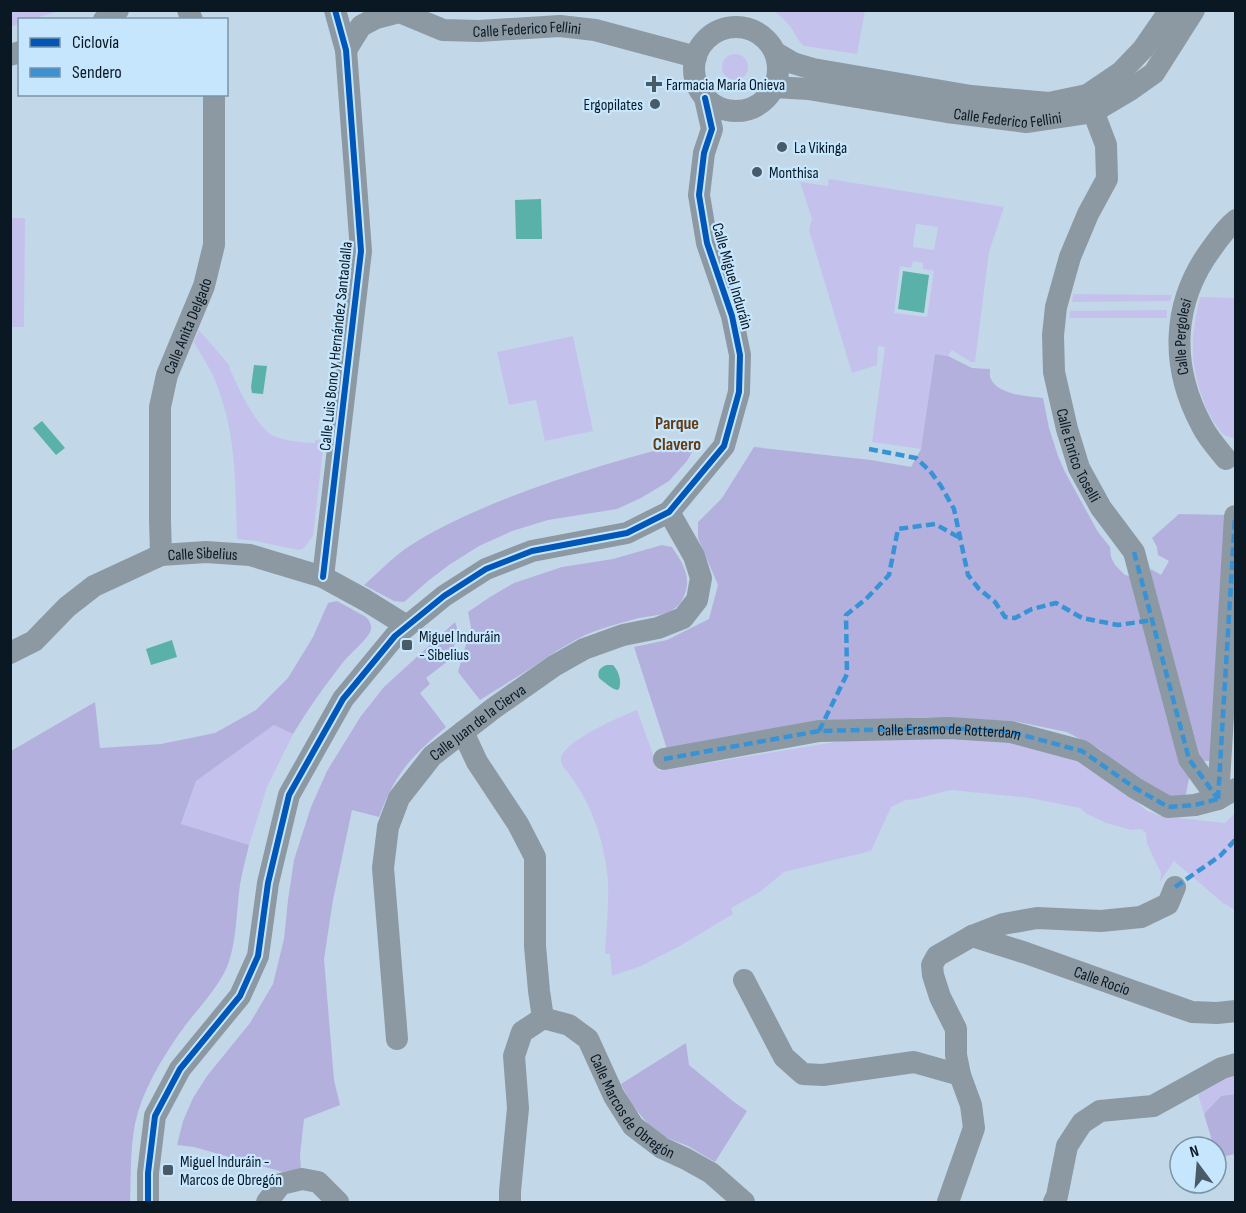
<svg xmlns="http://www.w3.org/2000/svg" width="1246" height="1213" viewBox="0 0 1246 1213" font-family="'Sofia Sans Condensed',sans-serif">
	<rect width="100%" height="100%" fill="#c2d8e8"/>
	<g fill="#c4c2ec" fill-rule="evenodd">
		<path d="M11,10H59V11L33,19L20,20L19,24L11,27Z"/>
		<path d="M774,11H865L857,54L804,46C798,41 796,35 792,29C787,22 781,16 774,11Z"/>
		<circle cx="735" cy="67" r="13"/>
		<path d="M829,179L1004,207L989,252L975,362H971L952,350L948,356L935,354L921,449L872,442L885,347L878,346L877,365L852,373L809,230L812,219L800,182L828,186ZM916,224L938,227L934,250L913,247ZM913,261L923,263V269L934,271L927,317L894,313L900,266L911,268Z"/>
		<path d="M11,218H25L24,327H11Z"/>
		<path d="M1073,294L1172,295L1170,301L1072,302Z"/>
		<path d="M1200,297L1235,298V439C1231,437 1226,437 1223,434C1206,417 1193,376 1193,352C1192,334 1196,315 1200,297Z"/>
		<path d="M1167,310V318H1069L1070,311Z"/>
		<path d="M199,330L230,366L229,367C238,387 252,419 269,433C277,440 304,443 315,443V440L324,441L313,536L304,548L299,550L255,541L237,539C235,484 237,436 216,383C211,369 201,355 194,342Z"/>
		<path d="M573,336L593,431L545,441L536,400L509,405L497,352Z"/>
		<path d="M637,710L659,771L866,737L1009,739L1071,754L1106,775L1147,811L1161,816L1225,823L1235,813V910L1223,903L1174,861L1160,882L1161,873L1147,844L1146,833L1141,829L1132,830L1106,823L1087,814L1080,808L1030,798L950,790L916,799L906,800L891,807L871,851L784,872L760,892L731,908L733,914L680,946L641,966L612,976L610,954H605C606,930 609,904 608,880C606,861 602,840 595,822C589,805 580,789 569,774C565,769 560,765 561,758C564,741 621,716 637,710Z"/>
		<path d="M274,725L293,734L267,787L249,845L181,825L196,781Z"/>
		<path d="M1235,1074V1094L1221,1096L1204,1114L1197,1091Z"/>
	</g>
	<g fill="#b3b0dd">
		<path d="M935,354L948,356L972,368L990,369C990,372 989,376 991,379C998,395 1028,396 1043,398L1049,428L1058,456L1065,472L1098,532L1110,547L1111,557L1115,565L1125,575L1134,577L1190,773L1186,794L1178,799L1134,781L1101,750L1067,732L1014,721L927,717L857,721L668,752L634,647L667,640L709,619L718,585L698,538V522L722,498L754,447L871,460L911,467L921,449Z"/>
		<path d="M699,439L687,461L669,481L641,498L617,509L548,520L512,531L479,546L449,565L428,581L404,602L394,601L364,585C378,573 391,559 405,549C433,530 464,516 495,503C561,476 630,457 699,439Z"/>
		<path d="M1179,514L1228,515L1210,761H1201L1150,572L1151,569L1161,575L1169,561L1158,555L1157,547L1152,538Z"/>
		<path d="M662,545L672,547C684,565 694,580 681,602C671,617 650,615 635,619C624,622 614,625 604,628C577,636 554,653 531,668C514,679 497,689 480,700L458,672L471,627L468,612L490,597L514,583L562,567L613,559Z"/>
		<path d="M337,601L366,617C371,622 373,628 369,634C365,641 351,653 344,661C325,685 309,708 293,734L274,725L196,781L181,824L249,845C246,858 242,872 240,885C236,913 237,941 227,967C215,993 195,1011 179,1034C160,1062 142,1091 135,1124C130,1150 131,1177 130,1202H11V751L95,702L100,748L161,744L215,733L256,710L288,678L313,637L328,603Z"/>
		<path d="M455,622L459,633L448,661L426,678L430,684L420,693L446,727C412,756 395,773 379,817L352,810L333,900L324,959L334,1080L340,1105L304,1119L300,1155L301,1169L283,1172L194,1147L177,1145L183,1121L193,1098L207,1076L250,1023L273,984L284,939L288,900L294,860L311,807L327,771L361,716L384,687Z"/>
		<path d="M686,1043L689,1065L734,1102L747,1111L715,1162L688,1146L662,1136L649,1125L632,1105L621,1084Z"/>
		<path d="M1235,1094V1154L1217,1158L1216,1147H1214L1204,1114L1221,1096Z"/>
	</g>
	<g fill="#5ab1a9">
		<path d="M541,199L542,239H516L515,200Z"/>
		<path d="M903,271L929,275L924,313L898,309Z"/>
		<path d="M254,365L267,366L263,394L252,393L251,387Z"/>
		<path d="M42,421L65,448L56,455L33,428Z"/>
		<path d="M172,640L177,657L151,665L146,649Z"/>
		<path d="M607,665H613C619,671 622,682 619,689L617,690C613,690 603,681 599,678C597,671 600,667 607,665Z"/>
	</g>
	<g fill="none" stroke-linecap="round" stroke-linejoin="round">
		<g stroke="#8c99a3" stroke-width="22">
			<path d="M188,10L192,20"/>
			<path id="s1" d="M395,10L443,30L479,31L560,26L595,30L696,57"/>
			<path d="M104,20L118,10"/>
			<circle cx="736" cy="69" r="42"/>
			<path d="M346,50L361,26L376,18L399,12"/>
			<path d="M776,53L793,63L813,69L971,96L1049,103L1087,95L1121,72L1143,49L1170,10"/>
			<path d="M10,55L20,52"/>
			<path id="s2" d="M774,87L808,89L947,112L1026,122L1093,112L1130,90L1154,73L1194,10"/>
			<path id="s3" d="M1087,95L1106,145L1107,179L1088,214L1070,257L1056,307L1053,335L1054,372L1067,429L1079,468L1101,508L1134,552L1189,759L1218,799"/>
			<path id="s4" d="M1226,459C1218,449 1208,438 1202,426C1170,367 1171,303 1212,248C1219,238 1226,228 1236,220"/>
			<path id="s5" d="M161,555L160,520V407L167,375L204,286L214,245V94"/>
			<path d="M323,577L361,251L346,50L335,10"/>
			<path id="s6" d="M10,653L34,641L67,607L94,586L161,555L206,552L250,555L323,577L365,600L407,626"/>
			<path d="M463,732L477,762L518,824L535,857V946L539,991L543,1018"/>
			<path d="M664,759L819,731L949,728L1011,732L1082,751L1135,788L1168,807L1195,805L1218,799L1236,789"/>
			<path d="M1218,799L1235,516"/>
			<path id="s7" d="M1175,887L1168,904L1141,917L1101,921L1037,918L1003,924L972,936L1026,953L1192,1012L1217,1013L1236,1011"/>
			<path d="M744,980L784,1057L803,1074L823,1075L914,1062L960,1075"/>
			<path id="s8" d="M397,1039L383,868L388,827L399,798L432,756L494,708L554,666L584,649L623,635L658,628L683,618L697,600L701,578L694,556L669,512"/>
			<path d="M148,1202V1173L155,1116L180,1069L240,996L258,956L268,883L289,795L343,699L395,636L444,596L486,569L532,551L627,533L669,512L724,446L739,392L740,355L732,316L707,243L699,195L704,153L712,129L705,98"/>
			<path d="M267,1202L281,1184L302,1179L318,1182L338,1202"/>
			<path id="s9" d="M510,1202V1191L518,1108L514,1056L522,1032L543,1018L569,1025L588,1039L614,1096L633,1126L662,1148L686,1159L711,1173L744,1202"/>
			<path d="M948,1202L974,1128L971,1105L960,1075L956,1055V1029L940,997L933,975L932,965L937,956L972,936"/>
			<path d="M1054,1202L1057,1196L1067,1146L1082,1123L1100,1111L1153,1106L1222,1068L1236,1064"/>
		</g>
		<g stroke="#3793d6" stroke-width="4.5" stroke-dasharray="9 4.5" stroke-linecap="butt">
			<path d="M869,449L916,458L930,471L941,486L954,509L968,575L979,589L995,602L1005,617L1015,618L1032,609L1056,603L1082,618L1118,625L1153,620"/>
			<path d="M1134,552L1189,759L1218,799"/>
			<path d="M819,731L847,674L846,615L866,599L889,575L898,529L935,524L960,538"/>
			<path id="s10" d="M664,759L819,731L949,728L1011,732L1082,751L1135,788L1168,807L1195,805L1218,799"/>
			<path d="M1218,799L1235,516"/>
			<path d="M1175,887L1220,856L1236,839"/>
		</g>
		<g stroke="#c6e6fe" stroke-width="10">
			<g id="cycleway">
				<path d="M323,577L361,251L346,50L335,10"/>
				<path d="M148,1202V1173L155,1116L180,1069L240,996L258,956L268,883L289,795L343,699L395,636L444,596L486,569L532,551L627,533L669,512L724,446L739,392L740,355L732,316L707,243L699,195L704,153L712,129L705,98"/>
			</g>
		</g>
		<use href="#cycleway" stroke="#0057b8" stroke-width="6"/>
	</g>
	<g fill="#4a5b68" stroke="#c6e6fe" stroke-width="2">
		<path d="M651 75h6v6h6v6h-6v6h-6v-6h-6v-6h6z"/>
		<circle cx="655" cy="104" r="6"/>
		<circle cx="782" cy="147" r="6"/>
		<circle cx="757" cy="172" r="6"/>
		<rect x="401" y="639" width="12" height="12" rx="3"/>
		<rect x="162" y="1164" width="12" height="12" rx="3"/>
	</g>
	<g text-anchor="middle" stroke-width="4.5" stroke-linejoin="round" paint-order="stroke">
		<g font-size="16" fill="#091823" stroke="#c6e6fe">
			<text dy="6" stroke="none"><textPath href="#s1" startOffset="136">Calle Federico Fellini</textPath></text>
			<text dy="6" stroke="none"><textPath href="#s2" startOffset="236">Calle Federico Fellini</textPath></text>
			<text transform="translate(733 276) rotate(74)" y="6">Calle Miguel Induráin</text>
			<text dy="6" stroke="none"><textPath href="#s5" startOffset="234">Calle Anita Delgado</textPath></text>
			<text dy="6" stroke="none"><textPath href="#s4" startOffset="134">Calle Pergolesi</textPath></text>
			<text transform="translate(335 346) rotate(-84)" y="6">Calle Luis Bono y Hernández Santaolalla</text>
			<text dy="6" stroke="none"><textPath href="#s3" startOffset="378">Calle Enrico Toselli</textPath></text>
			<text dy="6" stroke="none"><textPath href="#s6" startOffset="224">Calle Sibelius</textPath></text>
			<text dy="6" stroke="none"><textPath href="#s8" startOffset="354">Calle Juan de la Cierva</textPath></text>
			<text dy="6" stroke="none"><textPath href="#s10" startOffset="288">Calle Erasmo de Rotterdam</textPath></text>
			<text dy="6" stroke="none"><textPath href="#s7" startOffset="358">Calle Rocío</textPath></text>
			<text dy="6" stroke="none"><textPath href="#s9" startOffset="330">Calle Marcos de Obregón</textPath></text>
		</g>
		<g font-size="16" fill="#091823" stroke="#c6e6fe" text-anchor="start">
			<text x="666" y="90">Farmacia María Onieva</text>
			<text x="643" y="110" text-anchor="end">Ergopilates</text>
			<text x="794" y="153">La Vikinga</text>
			<text x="769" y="178">Monthisa</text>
			<text x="419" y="642">Miguel Induráin<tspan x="419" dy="18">- Sibelius</tspan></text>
			<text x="180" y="1167">Miguel Induráin -<tspan x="180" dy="18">Marcos de Obregón</tspan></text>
		</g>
		<g font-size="18" font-weight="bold" fill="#653b12" stroke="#c6e6fe">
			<text x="677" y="429">Parque<tspan x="677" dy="21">Clavero</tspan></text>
		</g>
	</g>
	<rect width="1246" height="1213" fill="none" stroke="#091823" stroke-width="24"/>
	<rect x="18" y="18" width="210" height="78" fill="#c6e6fe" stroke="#7a94a6" stroke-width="1.5"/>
	<rect x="30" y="38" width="30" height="9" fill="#0057b8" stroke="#7a94a6" stroke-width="1.5"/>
	<text x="72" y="48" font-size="18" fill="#091823">Ciclovía</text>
	<rect x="30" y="68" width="30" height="9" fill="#3793d6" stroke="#7a94a6" stroke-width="1.5"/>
	<text x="72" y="78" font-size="18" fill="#091823">Sendero</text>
	<g transform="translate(1198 1165) rotate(344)"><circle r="28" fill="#c6e6fe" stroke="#7a94a6" stroke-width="1.5"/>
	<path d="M0-4.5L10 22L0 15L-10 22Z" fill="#4a5b68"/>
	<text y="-9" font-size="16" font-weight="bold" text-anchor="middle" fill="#091823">N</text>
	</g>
</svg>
